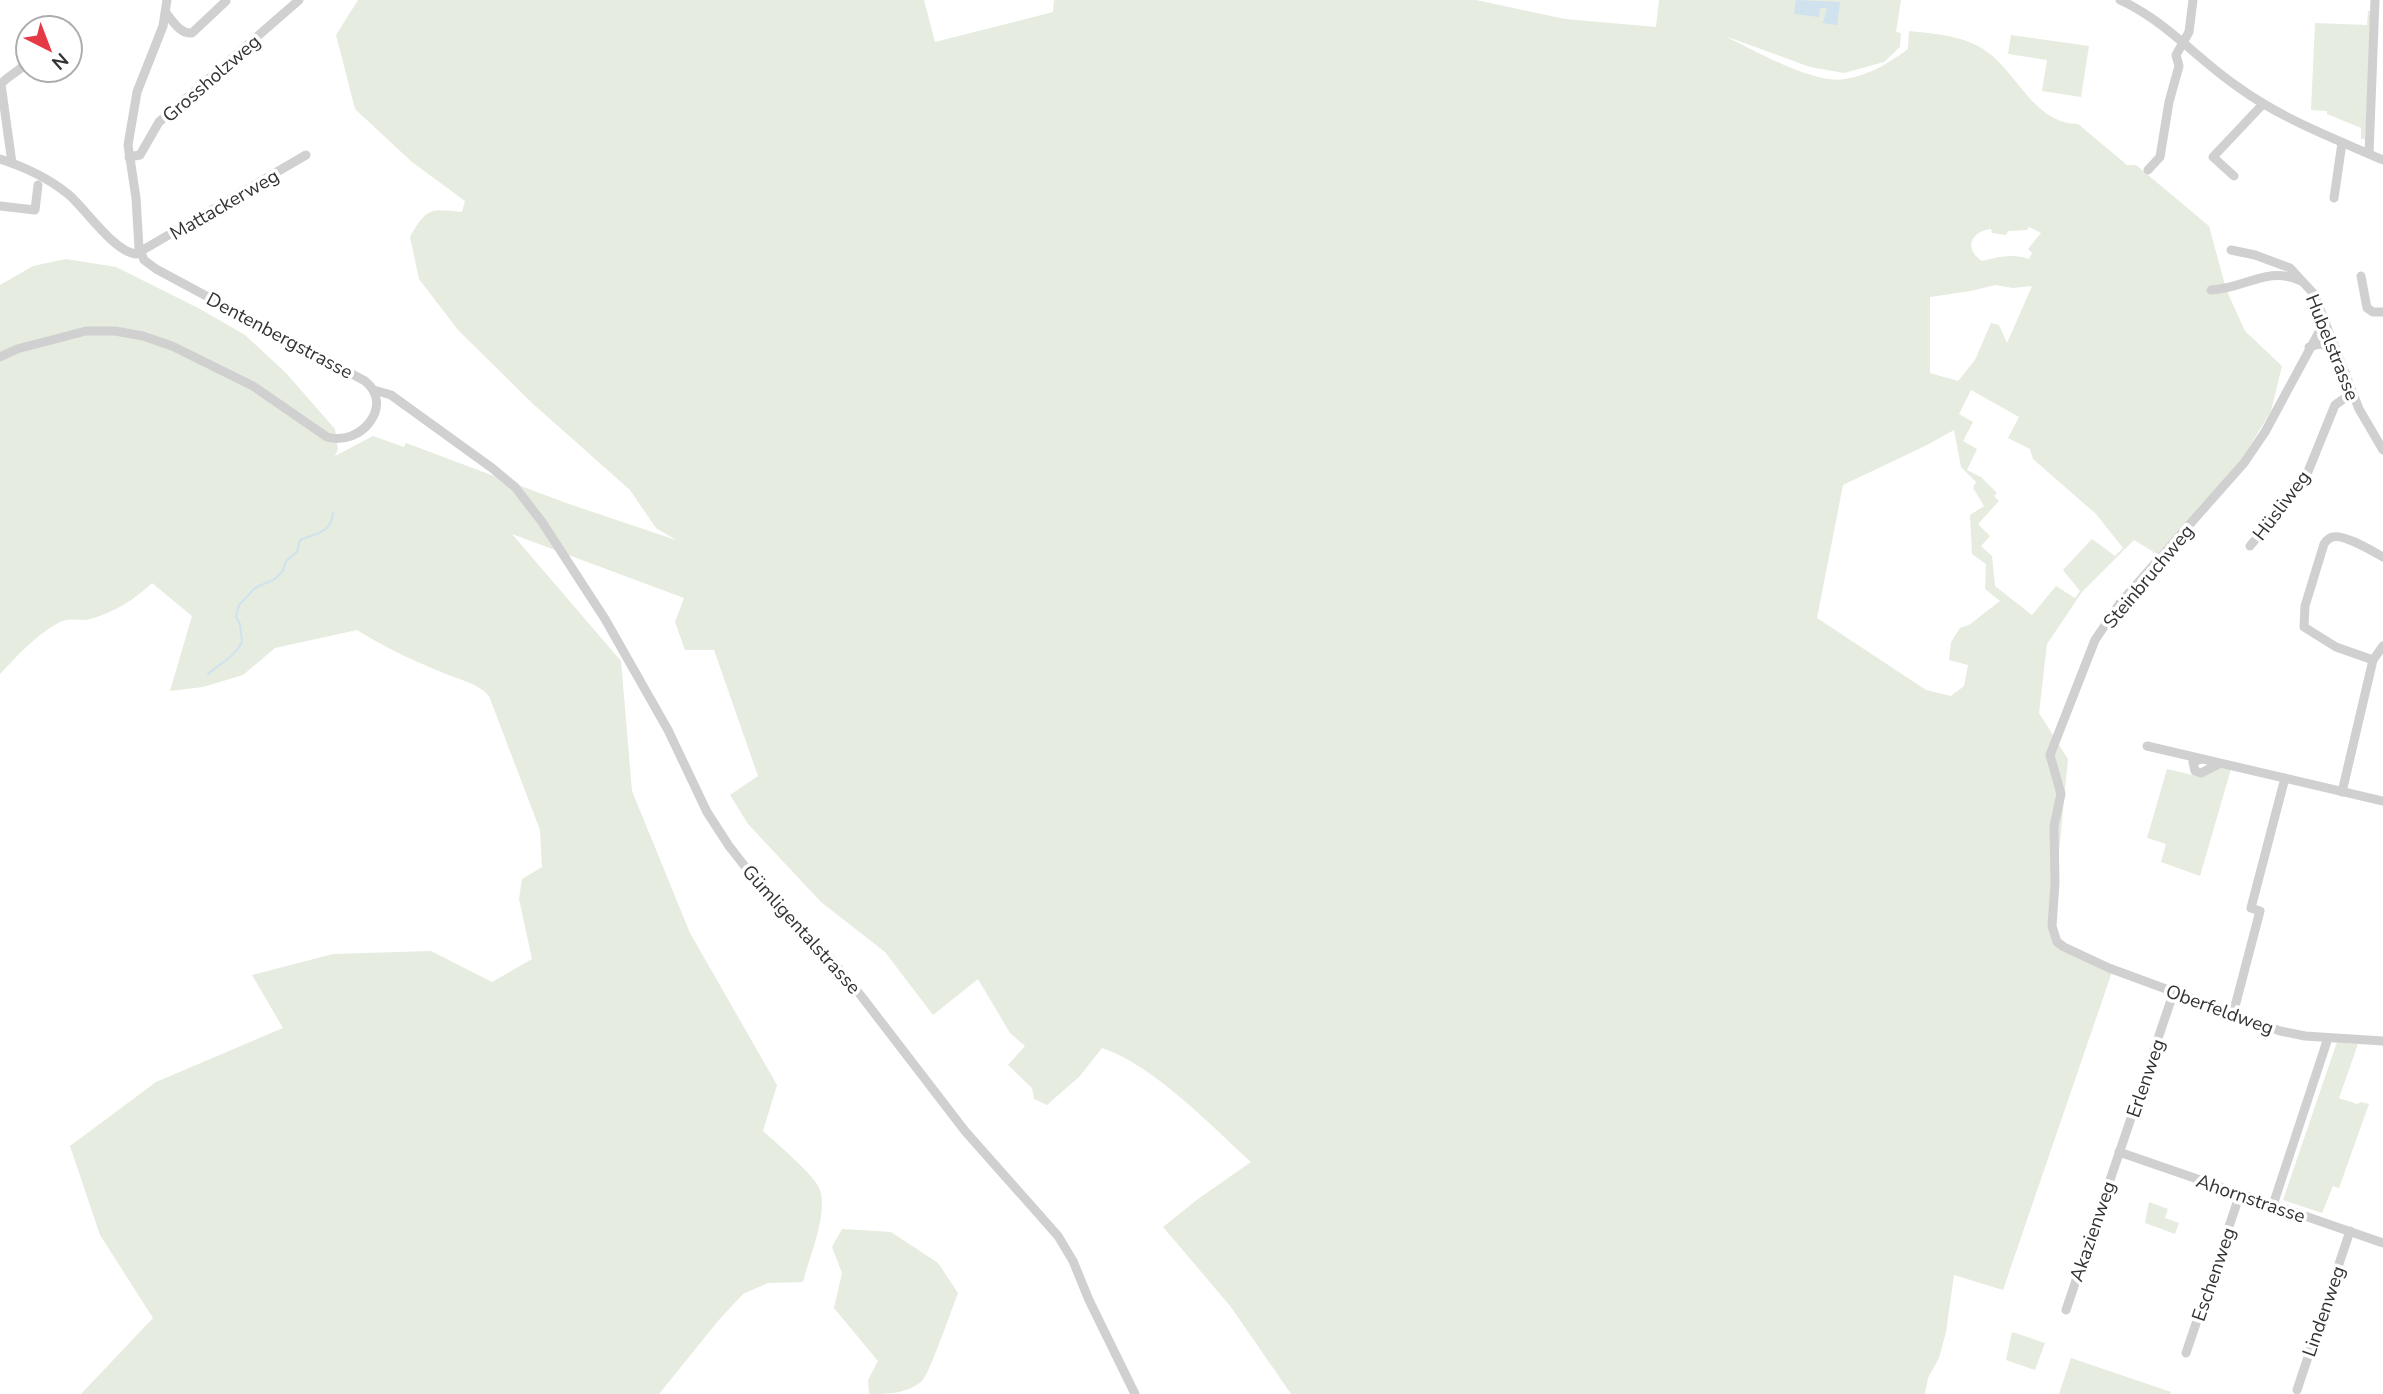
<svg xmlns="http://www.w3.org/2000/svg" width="2383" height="1394" viewBox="0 0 2383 1394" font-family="'Nunito Sans',sans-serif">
	<rect width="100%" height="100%" fill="#fff"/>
	<g fill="#e6ecdf" fill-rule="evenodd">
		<path d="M358,0H924L935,42L1053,12L1054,0H1476L1565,19L1656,27L1659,0H1901L1896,32L1901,33L1900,47L1884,62L1844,73L1810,67L1725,36C1753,50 1815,85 1845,79C1870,75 1889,63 1908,49L1909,31C1934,34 1961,35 1983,49C2017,70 2032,123 2078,124L2127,165H2136L2209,226L2226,289L2245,331L2282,366L2271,411L2242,459L2214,493L2157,554L2134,540L2082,592L2047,644L2039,713L2068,759L2058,863L2055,938L2113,969L2003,1290L1954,1275L1946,1332L1939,1358L1928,1378L1925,1394H1291L1231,1307L1163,1227L1198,1199L1251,1162C1210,1125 1155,1066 1102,1048L1079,1077L1047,1105L1034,1099L1032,1088L1008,1065L1025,1046L1010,1033L978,979L933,1015L885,952L821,902L748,824L730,795L758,776L714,650H685L675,622L684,598L512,534L621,661L632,791L690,933L777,1085L763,1131C776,1143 815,1175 820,1190C828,1214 809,1258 803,1282L768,1283L743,1294L718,1321L659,1394H81L153,1318L100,1235L70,1146L156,1082L283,1028L252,975L333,954L431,951L492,982L532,959L519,899L522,879L542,867L540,830L489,696C478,683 457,679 441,672C412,660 384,647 357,630L275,648L243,675L203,687L170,691L192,616L152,583C134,600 115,612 90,619C80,622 69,616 58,623C36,635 17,656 0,674V285L33,266L66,259L116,267L200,309L245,335L286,373L335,429L338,449L335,456L373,436L404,447L406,443L569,504L676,540L656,528L630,490L532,403L458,330L419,279L410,237C426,208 430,208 462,212L465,201L412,162L355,109L336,35ZM2029,227L2041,233L2028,249L2032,253L2029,259C2014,253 1997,257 1982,261C1963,249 1971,231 1991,229L1992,233L2006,235L2008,231L2027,230ZM1995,285L2013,288L2032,286L2007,343L1999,325L1991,323L1975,360L1958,381L1930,373V297L1971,291ZM1971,390L2019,417L2008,438L2030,449L2033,459L2096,514L2123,548L2115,556L2092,539L2063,570L2080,591L2075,598L2056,586L2032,615L1995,586L1992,556L1981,546L1990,536L1978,524L1999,501L1994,496L1997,493L1981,477L1967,470L1977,449L1963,441L1973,422L1959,414ZM1954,430L1961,467L1976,482L1973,488L1984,506L1970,515L1972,554L1986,564L1985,589L2000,601L1969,625L1960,628L1951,642L1949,660L1968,665L1964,686L1951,696L1926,690L1817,618L1843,485L1927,445Z"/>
		<path d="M2368,11H2372L2365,139H2361V128L2327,114V111L2311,110L2315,23L2367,25Z"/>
		<path d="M2011,35L2089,46L2081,97L2042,91L2047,60L2008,54Z"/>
		<path d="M2222,768L2231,769L2200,876L2161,862L2166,844L2147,838L2167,769L2201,777L2215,769Z"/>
		<path d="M2337,1042L2358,1044L2339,1098L2357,1104L2361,1102L2369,1104L2339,1188L2333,1186L2322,1213L2283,1200Z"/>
		<path d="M2149,1202L2168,1209L2165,1218L2179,1223L2175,1234L2145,1223Z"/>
		<path d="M842,1229L891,1232L938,1263L958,1293C952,1308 930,1373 922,1381C907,1394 887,1394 869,1394L868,1380L878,1361L834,1308L842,1273L832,1247Z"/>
		<path d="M2012,1332L2045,1343L2035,1370L2006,1360Z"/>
		<path d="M2071,1358L2171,1392L2170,1394H2059Z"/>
	</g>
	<path fill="#cfe2ee" d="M1796,0L1840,2L1837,25L1823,23L1827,8H1820L1819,17L1794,14Z"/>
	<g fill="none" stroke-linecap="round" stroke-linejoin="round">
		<path stroke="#cfe2ee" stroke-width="2" d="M208,674C220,663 235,657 242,642L240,624L236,617L239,605L255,588L275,579L283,571L286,561L297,552L300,540C314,534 332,533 333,513"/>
		<g stroke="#d0d0d0" stroke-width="9">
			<path d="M2120,0C2166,21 2197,59 2238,87C2282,119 2333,138 2383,160"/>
			<path d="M166,13C173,21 180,34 192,33L226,1"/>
			<path d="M2369,154L2375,0"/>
			<path d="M129,157L140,155L159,122L299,0"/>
			<path d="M0,159C25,167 47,177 68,194C85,208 114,252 136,254L306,155"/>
			<path d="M12,163L1,84C9,74 22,71 28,60"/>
			<path d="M2148,170L2160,157L2169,102L2179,66L2176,55L2189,32L2193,0"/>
			<path d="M2234,176L2213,157L2263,104"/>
			<path d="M2334,198L2342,143"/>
			<path d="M0,206L35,210L38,185"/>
			<path d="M2231,250L2255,255L2290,268L2314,294L2359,409L2383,450"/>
			<path d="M2361,276L2367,308L2373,312H2383"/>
			<path d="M2211,290C2245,289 2267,265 2301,281"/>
			<path d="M2325,321L2265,432L2244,463L2120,603L2095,640L2050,755L2061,794L2054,826L2055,883L2052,926L2057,942L2064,947L2109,968L2280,1031L2305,1036L2383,1041"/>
			<path d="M2309,347L2320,344L2334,349"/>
			<path d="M0,357L17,349L86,331H115L143,336L172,346L253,386L327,437C361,447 395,405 365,381L156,269L144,260L139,248L136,198L128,145L137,92L163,26L167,0"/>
			<path d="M374,390L391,395L492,468L515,487L542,522L605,619L668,730L707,812L729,846L778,909L826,953L862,997L965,1131L1058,1236L1073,1261L1089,1300L1135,1394"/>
			<path d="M2250,546L2305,479L2335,405L2352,393"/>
			<path d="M2373,660L2336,647L2304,627L2305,606L2324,544C2326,541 2328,538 2333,537C2344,534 2372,551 2383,557"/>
			<path d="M2147,746L2383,801"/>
			<path d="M2201,759L2193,762L2195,771L2201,773L2219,764"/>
			<path d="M2342,792L2373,660L2383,646"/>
			<path d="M2233,1014L2260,911L2251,908L2285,778"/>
			<path d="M2119,1152L2383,1243"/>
			<path d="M2273,1205L2328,1038"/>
			<path d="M2066,1310L2170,1003"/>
			<path d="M2186,1353L2240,1194"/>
			<path d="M2297,1390L2350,1231"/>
		</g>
	</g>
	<g text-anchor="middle" stroke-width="7" stroke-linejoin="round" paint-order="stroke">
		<g font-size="19" fill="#333" stroke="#fff">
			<text transform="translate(211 78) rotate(-41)" y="7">Grossholzweg</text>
			<text transform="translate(224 204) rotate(-30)" y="7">Mattackerweg</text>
			<text transform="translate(280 335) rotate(28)" y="7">Dentenbergstrasse</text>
			<text transform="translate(2333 347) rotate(68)" y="7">Hubelstrasse</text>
			<text transform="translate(2281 505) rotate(-53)" y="7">Hüsliweg</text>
			<text transform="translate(2148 576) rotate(-50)" y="7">Steinbruchweg</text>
			<text transform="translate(802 929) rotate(48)" y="7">Gümligentalstrasse</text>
			<text transform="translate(2220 1009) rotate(20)" y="7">Oberfeldweg</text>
			<text transform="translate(2145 1078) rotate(-71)" y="7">Erlenweg</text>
			<text transform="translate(2251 1198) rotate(19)" y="7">Ahornstrasse</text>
			<text transform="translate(2092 1231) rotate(-71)" y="7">Akazienweg</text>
			<text transform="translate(2213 1274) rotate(-71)" y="7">Eschenweg</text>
			<text transform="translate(2323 1311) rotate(-71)" y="7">Lindenweg</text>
		</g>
	</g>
	<g transform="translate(49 49) rotate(138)"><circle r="33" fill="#ffffff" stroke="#adadad" stroke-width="2"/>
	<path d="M0-5L12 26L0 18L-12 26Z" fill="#e63946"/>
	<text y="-10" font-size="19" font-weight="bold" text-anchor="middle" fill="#333333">N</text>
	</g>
</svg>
